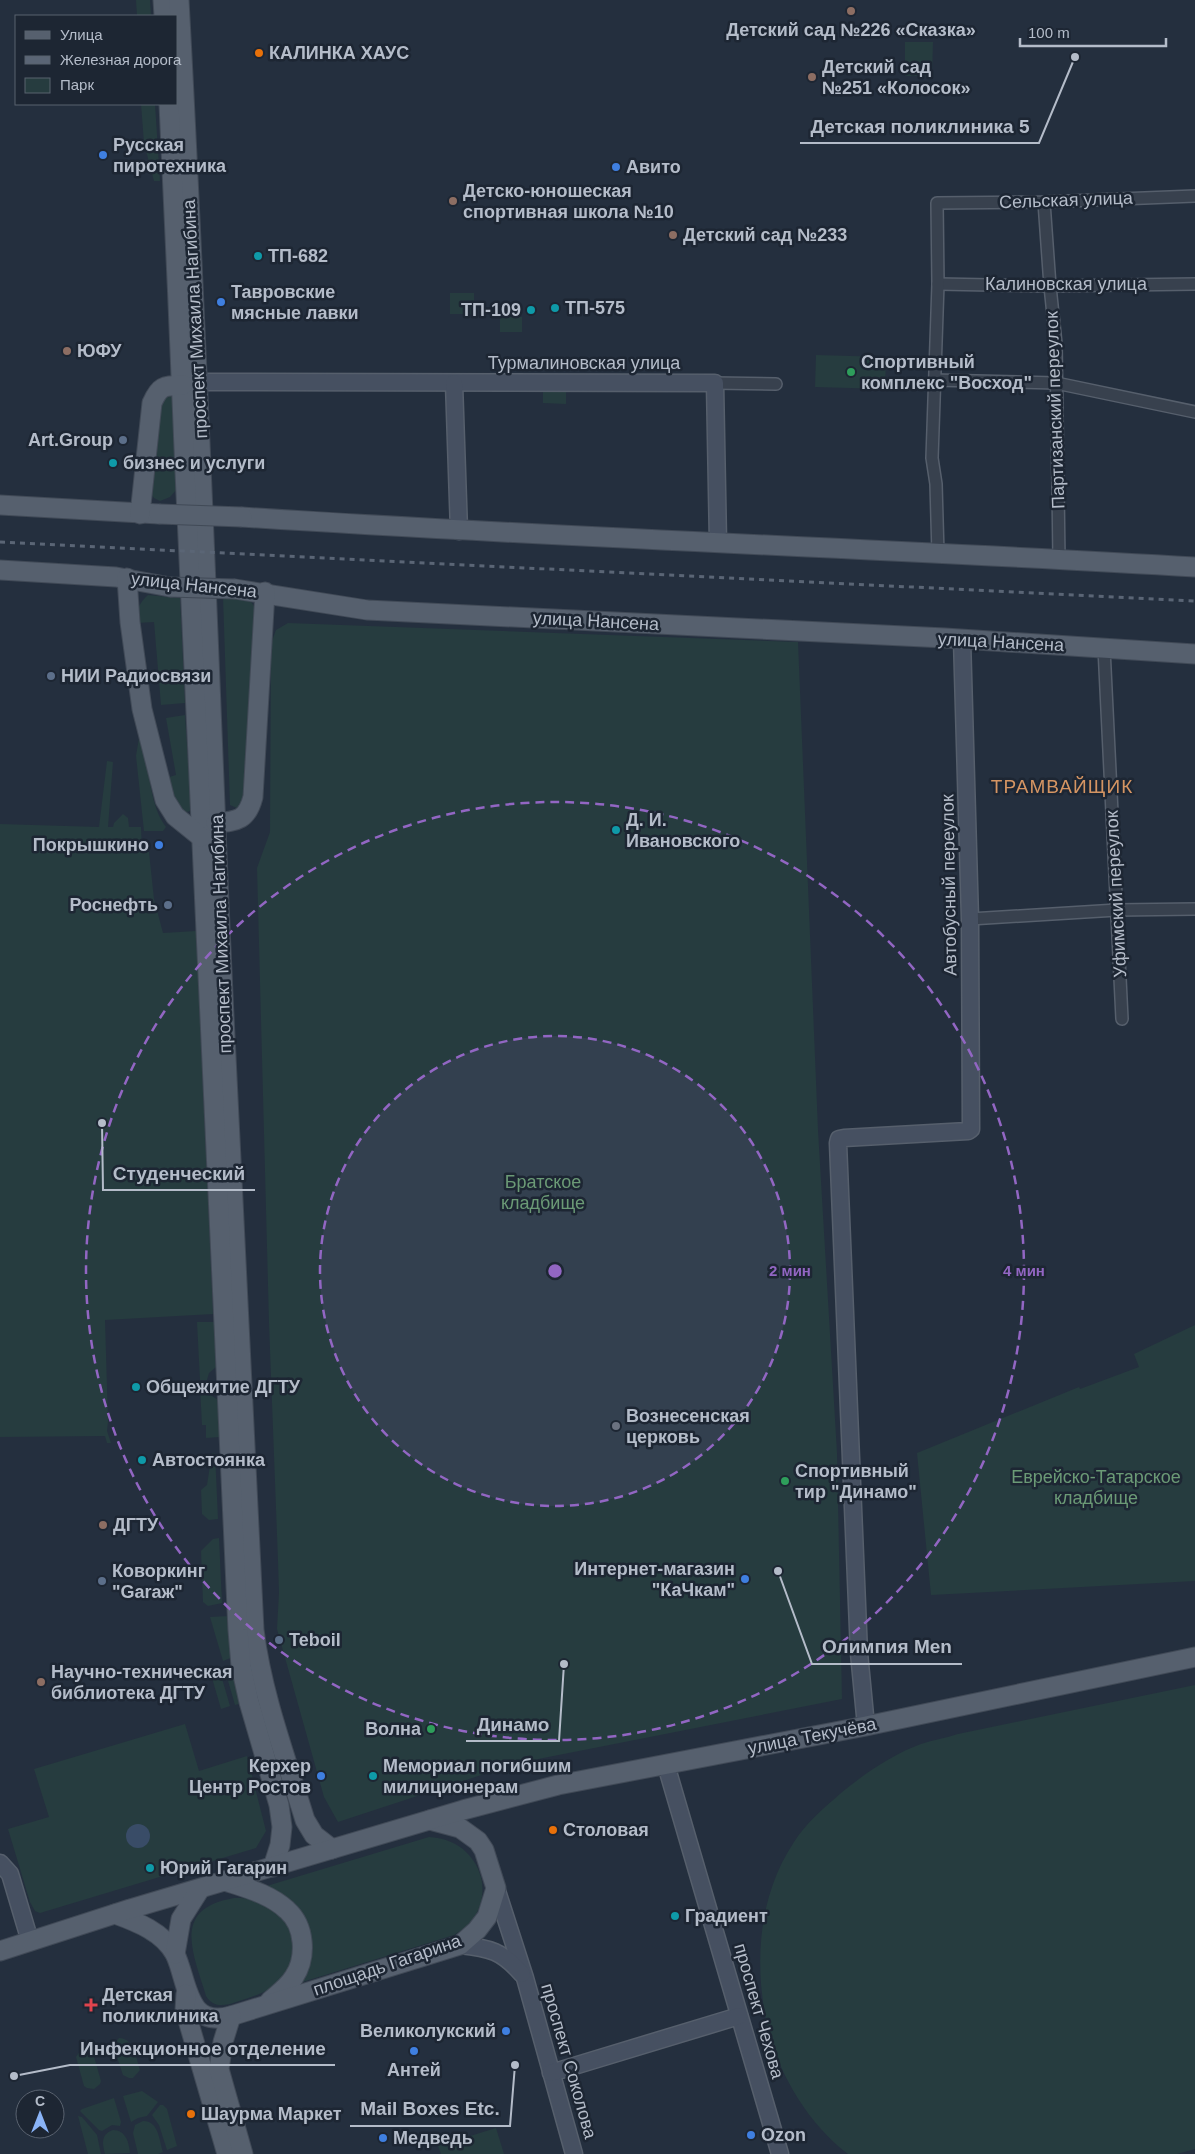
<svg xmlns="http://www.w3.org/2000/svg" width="1195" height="2154" viewBox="0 0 1195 2154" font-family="Arial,sans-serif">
	<rect width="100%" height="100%" fill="#242f3e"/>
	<g fill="#263c3f">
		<path d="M136,0H150L151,16H137Z"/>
		<path d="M905,42H933L932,76H905Z"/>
		<path d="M141,104H155L160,181H154L144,143Z"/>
		<rect x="450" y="293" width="24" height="21"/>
		<rect x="500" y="317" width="22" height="15"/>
		<path d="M816,355L886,357L885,389L815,387Z"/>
		<path d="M543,389L566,390V404L543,403Z"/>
		<path d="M172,394L176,400L177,489L170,497L160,501L154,498L148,490L159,397Z"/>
		<path d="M148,595L180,598L185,703L161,705L154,622L136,623C136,611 139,603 148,595Z"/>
		<path d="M223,597L249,599L256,609L249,800L239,809L230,805Z"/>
		<path d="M288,623L798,642L818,1130L837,1453L842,1699L518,1763L338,1822L324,1797L277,1629L279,1593L278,1561L269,1323L257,868L270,832L271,644L276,630Z"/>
		<path d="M185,715L191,807L190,811L187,812L176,808L166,778L176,775L166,718Z"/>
		<path d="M139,738C151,766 148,803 166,827L163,831H144L136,756Z"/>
		<path d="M107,761L113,762L108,827H113L114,823L123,814L128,818L129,827H141L142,851L149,852L154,899L163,933L196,931L213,1314L105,1320L108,1421L107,1431L111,1443H107L105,1436L0,1437V824L99,827Z"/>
		<path d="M197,1322H214L216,1367L209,1373L207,1380H200Z"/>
		<path d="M1195,1325V1581L931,1595L917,1453L1079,1387L1080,1389L1139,1367L1134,1354Z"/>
		<path d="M200,1388H207L209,1394L218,1400L220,1437L206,1438V1425H202Z"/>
		<path d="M212,1453H215L218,1519L209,1520L202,1514L201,1490L207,1485Z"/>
		<path d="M219,1538L222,1603L208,1606L203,1602L201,1551L213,1539Z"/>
		<path d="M229,1616L233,1657L223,1661L210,1617Z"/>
		<path d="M234,1665L239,1704L235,1705L224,1667Z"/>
		<path d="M219,1668L230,1706L221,1709L210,1671Z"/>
		<path d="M1195,1685V2149L1177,2154H848C808,2124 778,2073 767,2025C754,1963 758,1896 794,1842C806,1823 824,1808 841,1793C864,1774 893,1754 921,1744C933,1740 946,1738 958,1734Z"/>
		<path d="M185,1724L199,1771L247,1756L266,1831L256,1848L40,1913L35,1911L30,1902L8,1829L49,1817L34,1769Z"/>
		<path d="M429,1837C484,1839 504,1908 454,1935L296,1984L307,1947L260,1888Z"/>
		<path d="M234,1898C252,1898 259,1900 274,1909C277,1911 282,1913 284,1915C296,1931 297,1962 284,1977C271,1992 254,1996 236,2002C225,2006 213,2008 206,1996C193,1952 171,1909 234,1898Z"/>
		<path d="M119,2038C134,2038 136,2058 140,2070L133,2078H129L123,2075L114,2048V2044Z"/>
		<path d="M82,2048L90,2049L93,2053L101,2081L100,2084L94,2089L87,2088L84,2086L76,2057Z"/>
		<path d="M142,2091L158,2102L147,2116L138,2118L131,2122L123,2096Z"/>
		<path d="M114,2098L121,2122L120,2126L112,2125L102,2131L99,2130L80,2111L82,2109Z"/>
		<path d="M160,2105H163L167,2109L177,2146L167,2150L159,2125L152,2115Z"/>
		<path d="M78,2116L82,2117L97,2135L101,2154H88Z"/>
		<path d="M143,2121C159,2121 159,2140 163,2152L158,2154H138L133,2133L135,2125Z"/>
		<path d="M496,2128L504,2154H441L438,2146Z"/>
		<path d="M113,2130C126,2130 129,2143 130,2153L105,2154C102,2143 101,2134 113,2130Z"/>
	</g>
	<circle fill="#394c67" cx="138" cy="1836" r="12"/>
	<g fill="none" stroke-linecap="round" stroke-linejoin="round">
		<g stroke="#565f6c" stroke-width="14">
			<g id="street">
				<path d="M1044,202L1050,286L1056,344L1059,559"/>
				<path d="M938,284L1050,286L1195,284"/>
				<path d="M934,380L1056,383L1195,412"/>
				<path d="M715,383L776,384"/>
				<path d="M938,554L936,484L932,458L938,284L937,203L1044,202L1195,196"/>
				<path d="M1104,648L1122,1019"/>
				<path d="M970,919L1117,910L1195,909"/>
			</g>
		</g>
		<g stroke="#565f6c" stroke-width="19">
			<g id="secondary">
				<path d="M199,382L715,383L718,543"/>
				<path d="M454,383L459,531"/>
				<path d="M866,1726L859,1653L838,1143L839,1139L844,1138L968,1131L971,1129L970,919L962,639"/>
				<path d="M666,1765L780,2154"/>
				<path d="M0,1863L10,1874L30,1941"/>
				<path d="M496,1888L525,1978L574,2154"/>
				<path d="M460,1945C490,1948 502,1951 522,1974"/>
				<path d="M551,2073L739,2016"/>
			</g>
		</g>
		<g stroke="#414a57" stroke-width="21">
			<g id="primary">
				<path d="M163,0L164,16"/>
				<path d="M179,0C196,309 207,617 220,926C230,1161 243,1396 254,1630C262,1695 286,1758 305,1820L314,1835L332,1849"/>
				<path d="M169,104C175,227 180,349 185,472C200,858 219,1244 238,1630L241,1666L249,1702L279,1805L282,1827L280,1845L273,1867"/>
				<path d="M0,505L159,514"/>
				<path d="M140,514L152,403C160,385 164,386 183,385"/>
				<path d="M242,517C559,538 877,548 1195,567"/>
				<path d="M0,570L116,577L170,587"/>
				<path d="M127,578L130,622L142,709L165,800L175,816L201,837"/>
				<path d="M235,589L367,610L945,638L1195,654"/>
				<path d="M216,823C238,821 247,820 253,797L265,592"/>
				<path d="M225,1881C246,1888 270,1894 287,1910C305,1926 307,1957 294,1977C288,1987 278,1994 270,2001"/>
				<path d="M115,1914C137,1922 163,1932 175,1954C188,1981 186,2029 231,2016L460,1945L477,1930L487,1917L496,1888L484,1850L478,1841L460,1828L430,1820"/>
				<path d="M0,1951L130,1909L463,1810L558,1785L866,1726L1195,1657"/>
				<path d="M175,1954L181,1919L200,1889"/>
				<path d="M186,1994L185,2010L227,2154"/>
				<path d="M231,2016L223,2042L219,2069L243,2154"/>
			</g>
		</g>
		<use href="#street" stroke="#38414e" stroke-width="11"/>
		<use href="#secondary" stroke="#465061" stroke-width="16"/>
		<use href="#primary" stroke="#56606e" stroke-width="19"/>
		<path stroke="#5a6575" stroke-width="3" stroke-dasharray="5 5" stroke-linecap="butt" d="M0,542L1195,601"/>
		<g stroke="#414a57" stroke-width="21" stroke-linecap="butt">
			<g id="primary-bridge">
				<path d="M159,514L242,517"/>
				<path d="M170,587L235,589"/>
			</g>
		</g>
		<use href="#primary-bridge" stroke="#56606e" stroke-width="19"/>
	</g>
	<circle cx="555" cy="1271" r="235" fill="#9266c3" fill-opacity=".12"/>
	<g fill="none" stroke="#9266c3" stroke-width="2.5" stroke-dasharray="9 6">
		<circle cx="555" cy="1271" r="235"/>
		<circle cx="555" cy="1271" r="469"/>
	</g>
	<g fill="#8d6e63" stroke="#1d2633" stroke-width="2">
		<circle cx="851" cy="11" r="5"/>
		<circle cx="812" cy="77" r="5"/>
		<circle cx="453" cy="201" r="5"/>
		<circle cx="673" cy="235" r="5"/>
		<circle cx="67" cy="351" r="5"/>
		<circle cx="103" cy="1525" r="5"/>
		<circle cx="41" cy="1682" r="5"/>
	</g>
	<g fill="#e8710a" stroke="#1d2633" stroke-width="2">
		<circle cx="259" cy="53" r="5"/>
		<circle cx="553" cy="1830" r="5"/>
		<circle cx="191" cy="2114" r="5"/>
	</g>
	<g fill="#3f7fe0" stroke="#1d2633" stroke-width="2">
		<circle cx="103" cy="155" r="5"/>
		<circle cx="616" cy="167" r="5"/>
		<circle cx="221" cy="302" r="5"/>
		<circle cx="159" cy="845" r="5"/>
		<circle cx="745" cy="1579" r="5"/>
		<circle cx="321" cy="1776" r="5"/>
		<circle cx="506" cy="2031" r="5"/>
		<circle cx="414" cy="2051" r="5"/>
		<circle cx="751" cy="2135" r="5"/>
		<circle cx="383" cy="2138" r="5"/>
	</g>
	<g fill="#0f9aa8" stroke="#1d2633" stroke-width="2">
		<circle cx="258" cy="256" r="5"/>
		<circle cx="555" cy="308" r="5"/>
		<circle cx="531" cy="310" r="5"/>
		<circle cx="113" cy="463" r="5"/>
		<circle cx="616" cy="830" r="5"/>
		<circle cx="136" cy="1387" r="5"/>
		<circle cx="142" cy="1460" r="5"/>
		<circle cx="373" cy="1776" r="5"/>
		<circle cx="150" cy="1868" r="5"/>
		<circle cx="675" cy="1916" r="5"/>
	</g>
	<g fill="#2e9e5b" stroke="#1d2633" stroke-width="2">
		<circle cx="851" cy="372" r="5"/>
		<circle cx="785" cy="1481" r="5"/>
		<circle cx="431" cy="1729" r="5"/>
	</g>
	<g fill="#5c6f8a" stroke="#1d2633" stroke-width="2">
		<circle cx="123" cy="440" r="5"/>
		<circle cx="51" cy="676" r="5"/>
		<circle cx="168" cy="905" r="5"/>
		<circle cx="102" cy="1581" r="5"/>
		<circle cx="279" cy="1640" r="5"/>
	</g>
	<circle fill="#6b7280" stroke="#1d2633" stroke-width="2" cx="616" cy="1426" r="5"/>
	<path fill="#e0444e" stroke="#1d2633" stroke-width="2" d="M88.5 1997.5h5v5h5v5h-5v5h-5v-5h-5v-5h5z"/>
	<g text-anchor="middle" stroke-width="5" stroke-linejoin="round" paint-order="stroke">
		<g font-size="18" font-weight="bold" fill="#b4bcc9" stroke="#1d2633" text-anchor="start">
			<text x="851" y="36" text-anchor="middle">Детский сад №226 «Сказка»</text>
			<text x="269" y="59">КАЛИНКА ХАУС</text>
			<text x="822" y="73">Детский сад<tspan x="822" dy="21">№251 «Колосок»</tspan></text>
			<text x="113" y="151">Русская<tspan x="113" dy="21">пиротехника</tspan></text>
			<text x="626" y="173">Авито</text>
			<text x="463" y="197">Детско-юношеская<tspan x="463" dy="21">спортивная школа №10</tspan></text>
			<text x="683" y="241">Детский сад №233</text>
			<text x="268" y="262">ТП-682</text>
			<text x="231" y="298">Тавровские<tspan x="231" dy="21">мясные лавки</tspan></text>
			<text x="565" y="314">ТП-575</text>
			<text x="521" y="316" text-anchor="end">ТП-109</text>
			<text x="77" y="357">ЮФУ</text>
			<text x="861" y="368">Спортивный<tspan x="861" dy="21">комплекс "Восход"</tspan></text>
			<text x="113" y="446" text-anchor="end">Art.Group</text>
			<text x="123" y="469">бизнес и услуги</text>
			<text x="61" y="682">НИИ Радиосвязи</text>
			<text x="626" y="826">Д. И.<tspan x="626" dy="21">Ивановского</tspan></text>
			<text x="149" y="851" text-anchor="end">Покрышкино</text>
			<text x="158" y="911" text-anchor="end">Роснефть</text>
			<text x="146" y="1393">Общежитие ДГТУ</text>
			<text x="626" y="1422">Вознесенская<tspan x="626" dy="21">церковь</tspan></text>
			<text x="152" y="1466">Автостоянка</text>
			<text x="795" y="1477">Спортивный<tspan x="795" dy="21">тир "Динамо"</tspan></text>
			<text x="113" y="1531">ДГТУ</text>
			<text x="735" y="1575" text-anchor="end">Интернет-магазин<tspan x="735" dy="21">"КаЧкам"</tspan></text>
			<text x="112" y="1577">Коворкинг<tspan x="112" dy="21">"Gаraж"</tspan></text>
			<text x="289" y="1646">Teboil</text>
			<text x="51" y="1678">Научно-техническая<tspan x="51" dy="21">библиотека ДГТУ</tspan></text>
			<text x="421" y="1735" text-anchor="end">Волна</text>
			<text x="311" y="1772" text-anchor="end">Керхер<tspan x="311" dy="21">Центр Ростов</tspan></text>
			<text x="383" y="1772">Мемориал погибшим<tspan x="383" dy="21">милиционерам</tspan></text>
			<text x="563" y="1836">Столовая</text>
			<text x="160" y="1874">Юрий Гагарин</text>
			<text x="685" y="1922">Градиент</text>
			<text x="102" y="2001">Детская<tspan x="102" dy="21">поликлиника</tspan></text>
			<text x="496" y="2037" text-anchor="end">Великолукский</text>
			<text x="414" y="2076" text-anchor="middle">Антей</text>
			<text x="201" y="2120">Шаурма Маркет</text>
			<text x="761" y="2141">Ozon</text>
			<text x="393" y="2144">Медведь</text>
		</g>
		<g font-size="18" fill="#b4bcc9" stroke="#1d2633">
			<text transform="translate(1066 200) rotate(-2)" y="6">Сельская улица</text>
			<text x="1066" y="290">Калиновская улица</text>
			<text transform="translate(195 319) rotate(-93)" y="6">проспект Михаила Нагибина</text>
			<text x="584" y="369">Турмалиновская улица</text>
			<text transform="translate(1055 410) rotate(-92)" y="6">Партизанский переулок</text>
			<text transform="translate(194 585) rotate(6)" y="6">улица Нансена</text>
			<text transform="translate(596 621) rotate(3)" y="6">улица Нансена</text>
			<text transform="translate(1001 642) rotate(3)" y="6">улица Нансена</text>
			<text transform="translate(949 885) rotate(-91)" y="6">Автобусный переулок</text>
			<text transform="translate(1116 894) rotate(-93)" y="6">Уфимский переулок</text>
			<text transform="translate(221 934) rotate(-92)" y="6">проспект Михаила Нагибина</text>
			<text transform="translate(812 1736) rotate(-11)" y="6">улица Текучёва</text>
			<text transform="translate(387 1965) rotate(-19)" y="6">площадь Гагарина</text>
			<text transform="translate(759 2011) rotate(74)" y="6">проспект Чехова</text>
			<text transform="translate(569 2061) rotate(74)" y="6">проспект Соколова</text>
		</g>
		<g font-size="18" fill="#6b9a76" stroke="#1d2633">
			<text x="543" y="1188">Братское<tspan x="543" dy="21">кладбище</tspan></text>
			<text x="1096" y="1483">Еврейско-Татарское<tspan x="1096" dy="21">кладбище</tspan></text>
		</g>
		<g font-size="19" letter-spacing="1" fill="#d59563" stroke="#1d2633">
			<text x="1062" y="793">ТРАМВАЙЩИК</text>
		</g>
	</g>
	<circle cx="555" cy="1271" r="8" fill="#9266c3" stroke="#1d2633" stroke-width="2.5"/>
	<g font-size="15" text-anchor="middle" font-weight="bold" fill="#9266c3" stroke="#1d2633" stroke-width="5" stroke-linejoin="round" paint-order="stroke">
		<text x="790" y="1276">2 мин</text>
		<text x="1024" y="1276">4 мин</text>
	</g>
	<path fill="none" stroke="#b4bcc9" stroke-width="2" d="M1075 57L1039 143H800M102 1123L103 1190H255M778 1571L812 1664H962M564 1664L559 1741H466M14 2076L70 2065H335M515 2065L510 2126H350"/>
	<g fill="#b4bcc9" stroke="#1d2633" stroke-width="2">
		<circle cx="1075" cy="57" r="5"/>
		<circle cx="102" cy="1123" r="5"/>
		<circle cx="778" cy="1571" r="5"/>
		<circle cx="564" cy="1664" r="5"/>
		<circle cx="14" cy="2076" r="5"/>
		<circle cx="515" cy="2065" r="5"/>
	</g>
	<g font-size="19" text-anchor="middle" font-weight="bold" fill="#b4bcc9" stroke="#1d2633" stroke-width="5" stroke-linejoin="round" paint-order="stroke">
		<text x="920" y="133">Детская поликлиника 5</text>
		<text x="179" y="1180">Студенческий</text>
		<text x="887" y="1653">Олимпия Men</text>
		<text x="513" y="1731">Динамо</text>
		<text x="203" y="2055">Инфекционное отделение</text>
		<text x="430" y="2115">Mail Boxes Etc.</text>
	</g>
	<rect x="15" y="15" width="162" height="90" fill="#1d2633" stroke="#59626f"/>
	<rect x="25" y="31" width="25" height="8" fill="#56606e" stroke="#59626f"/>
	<text x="60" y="40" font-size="15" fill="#b4bcc9">Улица</text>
	<rect x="25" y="56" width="25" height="8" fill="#5a6575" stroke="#59626f"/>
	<text x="60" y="65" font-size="15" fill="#b4bcc9">Железная дорога</text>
	<rect x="25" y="78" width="25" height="15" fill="#263c3f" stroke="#59626f"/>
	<text x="60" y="90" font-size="15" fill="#b4bcc9">Парк</text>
	<g transform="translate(40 2114)"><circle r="24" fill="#1d2633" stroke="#59626f"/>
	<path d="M0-4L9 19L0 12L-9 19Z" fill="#8ab4f8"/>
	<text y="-8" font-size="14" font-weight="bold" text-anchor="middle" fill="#b4bcc9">С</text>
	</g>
	<path d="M1020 38v8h146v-8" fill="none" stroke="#b4bcc9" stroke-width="2.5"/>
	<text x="1028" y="38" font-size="15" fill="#b4bcc9" stroke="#1d2633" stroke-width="4" paint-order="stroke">100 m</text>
</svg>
